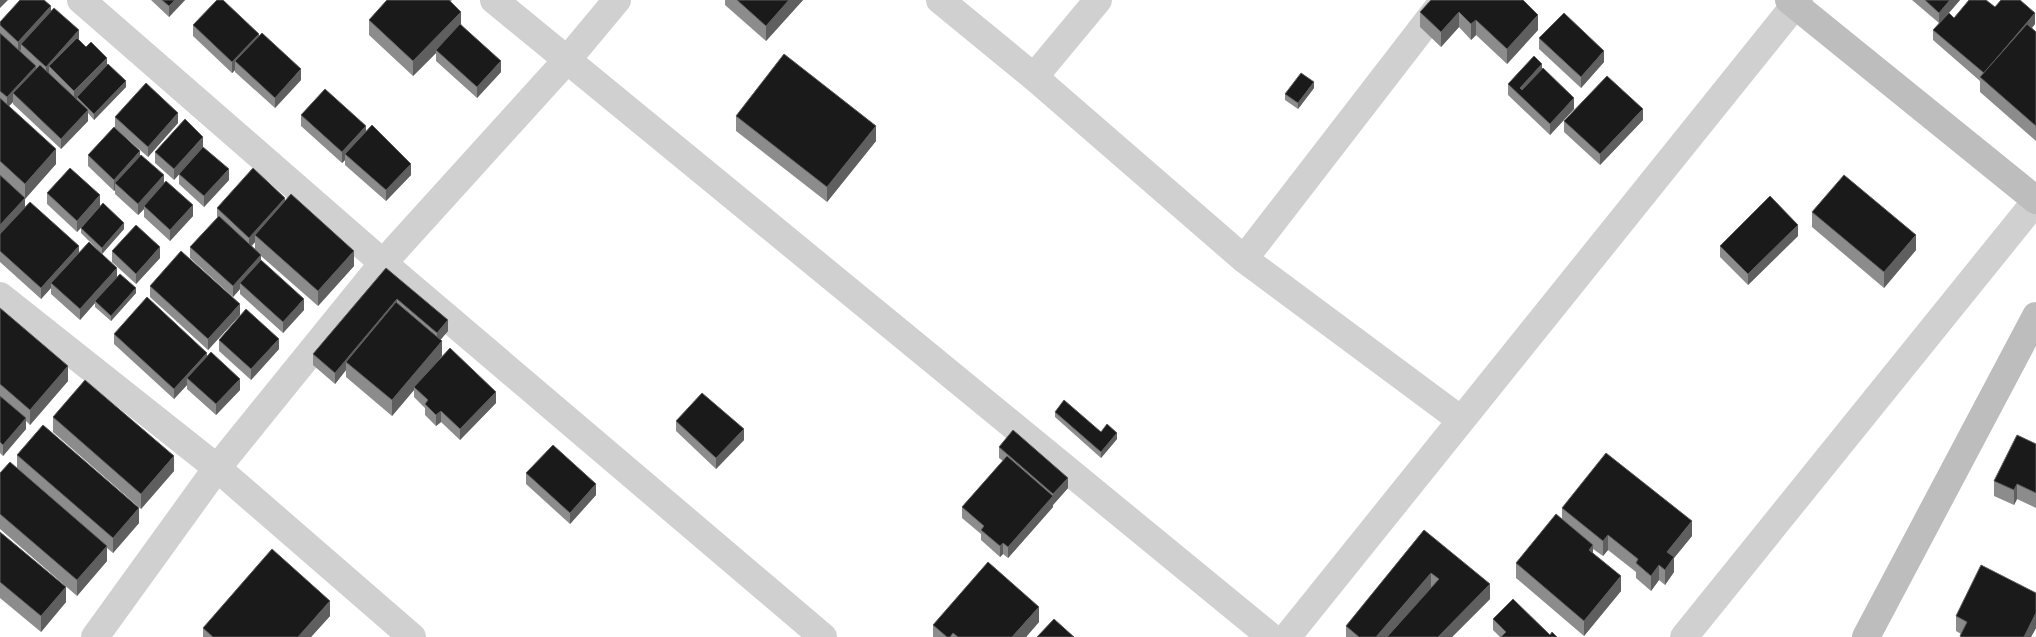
<svg xmlns="http://www.w3.org/2000/svg" width="2036" height="637" viewBox="0 0 2036 637" font-family="'Public Sans',sans-serif">
	<rect width="100%" height="100%" fill="#fff"/>
	<g fill="none" stroke-linecap="round" stroke-linejoin="round">
		<g stroke="#d0d0d0" stroke-width="28">
			<path d="M81,0L383,263L823,637"/>
			<path d="M494,0L1271,637"/>
			<path d="M940,0L1034,77L1244,259L1461,420"/>
			<path d="M1034,77L1098,0"/>
			<path d="M1244,259L1444,0"/>
			<path d="M0,296L217,468L412,637"/>
			<path d="M95,637L217,468L383,263L567,60L617,0"/>
			<path d="M1287,637L1799,0"/>
			<path d="M1684,637L2036,201"/>
		</g>
		<g stroke="#bdbdbd" stroke-width="28">
			<path d="M1789,0L2036,200"/>
			<path d="M1866,637L2036,316"/>
		</g>
	</g>
	<g fill="#8c8c8c" fill-rule="evenodd">
		<path d="M151,0H185L169,17Z"/>
		<path d="M387,0H452L450,2L461,24L501,72L477,98L436,61V53L413,76L369,35V20Z"/>
		<path d="M725,0H803L766,41L725,5Z"/>
		<path d="M1431,0L1538,30L1507,64L1476,35L1471,40L1459,27L1441,47L1420,27V12Z"/>
		<path d="M1912,0H1960L1949,13L1954,18L1995,7L2035,24L2032,28L2036,32V141L1980,92V81L1933,40V30L1939,23Z"/>
		<path d="M51,12L86,47L107,65L126,87L94,120L88,113V121L61,149L13,104V102L9,106L56,164L25,199V206L79,253L117,277L136,293L111,321L95,307V303L80,320L51,294V288L41,299L0,262V22Z"/>
		<path d="M193,25L259,36L301,80L275,108L235,72V70L232,73L193,36Z"/>
		<path d="M1539,38L1604,62L1581,88L1539,49Z"/>
		<path d="M1542,69L1574,109L1550,135L1508,95V84Z"/>
		<path d="M1314,88L1298,109L1285,100V94Z"/>
		<path d="M301,115L366,132L411,175L386,201L345,165V160L342,163L301,126Z"/>
		<path d="M736,116L876,141L827,202L736,131Z"/>
		<path d="M115,117L178,123L148,157L115,128Z"/>
		<path d="M1643,120L1600,165L1564,132V121Z"/>
		<path d="M203,147L229,180L204,207L179,184V174L174,180L155,163V152Z"/>
		<path d="M88,155H140L193,216L170,241L144,217V209L138,215L115,194V190L114,191L88,166Z"/>
		<path d="M47,193L100,206L124,229L102,254L81,233V228L77,232L47,204Z"/>
		<path d="M285,202L354,266L318,306L261,256V261L304,310L283,333L240,294V289L233,297L190,258V247L217,218V208ZM255,242V249L252,246Z"/>
		<path d="M1812,212L1916,250L1884,288L1812,227Z"/>
		<path d="M1798,236L1748,285L1720,257V246Z"/>
		<path d="M112,251L160,258L136,284L112,262Z"/>
		<path d="M386,268L448,331L440,340L442,356L437,362L496,403L460,440L441,422L436,426L425,415V408L414,397V390L392,416L346,377V370L335,384L313,365V354Z"/>
		<path d="M150,286L240,315L208,350L150,297Z"/>
		<path d="M0,308L68,381L30,425L26,421V429L3,456L0,453Z"/>
		<path d="M114,334L207,357L240,390L216,415L187,389V385L174,399L114,344Z"/>
		<path d="M219,340L279,349L251,380L219,351Z"/>
		<path d="M1055,412L1101,432L1117,439L1101,458L1055,417Z"/>
		<path d="M53,417L174,471L141,509L53,432Z"/>
		<path d="M676,421L744,440L716,469L676,431Z"/>
		<path d="M2036,444V508L2017,499L2014,505L1994,496V481Z"/>
		<path d="M999,447L1068,488L1053,505V507L1008,558L1003,554L1000,557L981,540V534L962,518V507L1003,461L999,458Z"/>
		<path d="M17,455L139,523L113,553L107,548V561L77,596L0,529V473L17,469Z"/>
		<path d="M526,473L596,495L570,524L526,484Z"/>
		<path d="M1562,508L1692,536L1674,558V572L1665,585L1659,580L1651,591L1636,578V572L1608,550L1603,556L1593,549V553L1621,591L1584,636L1516,578V563L1562,519Z"/>
		<path d="M1424,530L1490,599L1452,637H1346V626Z"/>
		<path d="M0,532L66,602L41,632L0,598Z"/>
		<path d="M330,616L311,637H203V628Z"/>
		<path d="M1956,616L2036,628L2031,637H1960L1961,634L1956,631Z"/>
		<path d="M1493,619L1550,635L1557,637H1500L1493,630Z"/>
		<path d="M1039,622L1026,637H933V625Z"/>
	</g>
	<g fill="#5f5f5f">
		<path d="M0,0H8L0,8Z"/>
		<path d="M175,0H185L169,17V6Z"/>
		<path d="M789,0H803L766,41V26Z"/>
		<path d="M1950,0H1960L1939,24V13Z"/>
		<path d="M51,6V17L21,44V50L18,52V42Z"/>
		<path d="M461,12V27L436,50V53L413,76V61Z"/>
		<path d="M1459,12V27L1441,47V32Z"/>
		<path d="M2035,13V24L1985,82L1984,73Z"/>
		<path d="M1538,15V30L1507,64V49Z"/>
		<path d="M1476,20V35L1471,40V24Z"/>
		<path d="M79,30V41L49,66V74L46,78V67Z"/>
		<path d="M259,34V44L235,61V70L232,73V62Z"/>
		<path d="M1604,51V62L1581,88V77Z"/>
		<path d="M107,58V69L77,97V99L74,102V91Z"/>
		<path d="M501,61V72L477,98V87Z"/>
		<path d="M1542,64V75L1522,97L1520,88Z"/>
		<path d="M36,66V76L13,93V102L7,108V97Z"/>
		<path d="M301,69V80L275,108V98Z"/>
		<path d="M126,81V87L94,120V114Z"/>
		<path d="M1314,82V88L1298,109V103Z"/>
		<path d="M1574,98V109L1550,135V124Z"/>
		<path d="M1643,109V120L1600,165V154Z"/>
		<path d="M88,110V121L61,149V139Z"/>
		<path d="M178,113V123L148,157V147Z"/>
		<path d="M366,126V137L345,154V160L342,163V152Z"/>
		<path d="M876,126V141L827,202V187Z"/>
		<path d="M203,137V148L174,180V169Z"/>
		<path d="M56,149V164L25,199V209L0,236V225L25,198V184Z"/>
		<path d="M140,151V162L115,183V190L114,191V180Z"/>
		<path d="M411,164V175L386,201V190Z"/>
		<path d="M229,169V180L204,207V196Z"/>
		<path d="M164,175V186L144,206V209L138,215V204Z"/>
		<path d="M100,195V206L77,232V221Z"/>
		<path d="M285,198V209L255,235V242L249,248V238Z"/>
		<path d="M193,205V216L170,241V230Z"/>
		<path d="M124,223V229L102,254V248Z"/>
		<path d="M1798,225V236L1748,285V274Z"/>
		<path d="M1916,235V250L1884,288V272Z"/>
		<path d="M79,246V257L51,283V288L41,299V288Z"/>
		<path d="M160,247V258L136,284V274Z"/>
		<path d="M354,251V266L318,306V291Z"/>
		<path d="M261,255V266L240,283V289L233,297V286Z"/>
		<path d="M117,268V279L95,301V303L80,320V309Z"/>
		<path d="M136,288V293L111,321V316Z"/>
		<path d="M304,299V310L283,333V322Z"/>
		<path d="M397,299V310L346,362V370L335,384V373Z"/>
		<path d="M240,304V315L208,350V339Z"/>
		<path d="M448,320V331L437,344V333Z"/>
		<path d="M279,339V349L251,380V369Z"/>
		<path d="M442,341V356L415,388L414,387V390L392,416V400Z"/>
		<path d="M207,353V363L187,378V385L174,399V389Z"/>
		<path d="M68,366V381L30,425V410Z"/>
		<path d="M240,379V390L216,415V404Z"/>
		<path d="M496,392V403L460,440V429Z"/>
		<path d="M441,411V422L436,426V415Z"/>
		<path d="M26,418V429L3,456V445Z"/>
		<path d="M744,429V440L716,469V458Z"/>
		<path d="M1117,433V439L1101,458V452Z"/>
		<path d="M174,456V471L141,509V494Z"/>
		<path d="M1068,478V488L1053,505V507L1008,558V547L1053,496V494Z"/>
		<path d="M596,484V495L570,524V513Z"/>
		<path d="M2017,484V499L2014,505V490Z"/>
		<path d="M139,508V523L113,553V538Z"/>
		<path d="M1692,521V536L1674,558V572L1665,585V570L1667,552Z"/>
		<path d="M1608,535V550L1603,556V541Z"/>
		<path d="M1003,543V554L1000,557V546Z"/>
		<path d="M1593,545V560L1589,550Z"/>
		<path d="M107,546V561L77,596V580Z"/>
		<path d="M1659,565V580L1651,591V576Z"/>
		<path d="M1431,573V588L1389,637H1376Z"/>
		<path d="M1621,576V591L1584,636V621Z"/>
		<path d="M1490,584V599L1452,637H1438Z"/>
		<path d="M66,587V602L41,632V616Z"/>
		<path d="M330,601V616L311,637H298Z"/>
		<path d="M1039,607V622L1026,637H1012Z"/>
		<path d="M2036,613V628L2031,637H2024Z"/>
	</g>
	<g fill="#1a1a1a" stroke="#5f5f5f">
		<path d="M20,0H44L51,6L18,42L0,25V22Z"/>
		<path d="M162,0H175L169,6Z"/>
		<path d="M217,0H223L259,34L232,62L193,25Z"/>
		<path d="M387,0H449L461,12L413,61L369,20Z"/>
		<path d="M737,0H789L766,26Z"/>
		<path d="M1431,0H1523L1538,15L1507,49L1476,20L1471,24L1459,12L1441,32L1420,12Z"/>
		<path d="M1925,0H1950L1939,13Z"/>
		<path d="M1969,0H1986L1995,7L2001,0H2020L2035,13L1984,73L1933,30L1949,13L1954,18Z"/>
		<path d="M54,8L79,30L46,67L21,44Z"/>
		<path d="M1564,13L1604,51L1581,77L1539,38Z"/>
		<path d="M460,24L501,61L477,87L436,50Z"/>
		<path d="M2027,24L2036,32V126L1980,77Z"/>
		<path d="M0,33L36,66L7,97L0,91Z"/>
		<path d="M262,33L301,69L275,98L235,61Z"/>
		<path d="M77,38L86,47L91,42L107,58L74,91L49,66Z"/>
		<path d="M784,54L876,126L827,187L736,116Z"/>
		<path d="M1534,56L1542,64L1520,88L1522,90L1543,68L1574,98L1550,124L1508,84Z"/>
		<path d="M108,64L126,81L94,114L77,97Z"/>
		<path d="M40,65L88,110L61,139L13,93Z"/>
		<path d="M1301,73L1314,82L1298,103L1285,94Z"/>
		<path d="M1607,76L1643,109L1600,154L1564,121Z"/>
		<path d="M146,83L178,113L148,147L115,117Z"/>
		<path d="M325,89L366,126L342,152L301,115Z"/>
		<path d="M0,98L56,149L25,184L0,161Z"/>
		<path d="M185,119L203,137L174,169L155,152Z"/>
		<path d="M372,125L411,164L386,190L345,154Z"/>
		<path d="M114,127L140,151L114,180L88,155Z"/>
		<path d="M203,147L229,169L204,196L179,174Z"/>
		<path d="M141,155L164,175L138,204L115,183Z"/>
		<path d="M70,168L100,195L77,221L47,193Z"/>
		<path d="M253,168L285,198L249,238L217,208Z"/>
		<path d="M0,175L25,198L0,225Z"/>
		<path d="M1844,175L1916,235L1884,272L1812,212Z"/>
		<path d="M166,181L193,205L170,230L144,206Z"/>
		<path d="M291,194L354,251L318,291L255,235Z"/>
		<path d="M1770,196L1798,225L1748,274L1720,246Z"/>
		<path d="M30,202L79,246L41,288L0,251V234Z"/>
		<path d="M103,203L124,223L102,248L81,228Z"/>
		<path d="M219,216L261,255L233,286L190,247Z"/>
		<path d="M136,225L160,247L136,274L112,251Z"/>
		<path d="M89,242L117,268L80,309L51,283Z"/>
		<path d="M181,251L240,304L208,339L150,286Z"/>
		<path d="M261,260L304,299L283,322L240,283Z"/>
		<path d="M386,268L448,320L437,333L397,299L335,373L313,354Z"/>
		<path d="M120,274L136,288L111,316L95,301Z"/>
		<path d="M147,297L207,353L174,389L114,334Z"/>
		<path d="M396,302L442,341L392,400L346,362Z"/>
		<path d="M0,308L68,366L30,410L0,384Z"/>
		<path d="M246,309L279,339L251,369L219,340Z"/>
		<path d="M450,348L496,392L460,429L441,411L436,415L425,404L428,400L414,387Z"/>
		<path d="M211,352L240,379L216,404L187,378Z"/>
		<path d="M85,380L174,456L141,494L53,417Z"/>
		<path d="M702,393L744,429L716,458L676,421Z"/>
		<path d="M0,396L26,418L3,445L0,442Z"/>
		<path d="M1064,400L1101,432L1107,424L1117,433L1101,452L1055,412Z"/>
		<path d="M43,425L139,508L113,538L17,455Z"/>
		<path d="M1013,430L1068,478L1053,494L999,447Z"/>
		<path d="M2017,435L2036,444V493L2017,484L2014,490L1994,481Z"/>
		<path d="M553,445L596,484L570,513L526,473Z"/>
		<path d="M1606,453L1692,521L1667,552L1674,557L1665,570L1659,565L1651,576L1636,563L1638,559L1608,535L1603,541L1562,508Z"/>
		<path d="M1007,456L1053,496L1008,547L1003,543L1000,546L981,530L984,526L962,507Z"/>
		<path d="M10,462L107,546L77,580L0,514V473Z"/>
		<path d="M1556,514L1593,545L1589,550L1621,576L1584,621L1516,563Z"/>
		<path d="M1424,530L1490,584L1438,637H1387L1439,579L1431,573L1376,637H1359L1346,626Z"/>
		<path d="M0,532L66,587L41,616L0,582Z"/>
		<path d="M272,549L330,601L298,637H213L203,628Z"/>
		<path d="M988,562L1039,607L1012,637H958L953,633L950,637H947L933,625Z"/>
		<path d="M1981,565L2036,593V613L2024,637H1962L1960,636L1967,622L1956,616Z"/>
		<path d="M1513,599L1550,635L1552,632L1557,637H1501L1506,632L1493,619Z"/>
		<path d="M1054,619L1074,637H1037Z"/>
	</g>
</svg>
